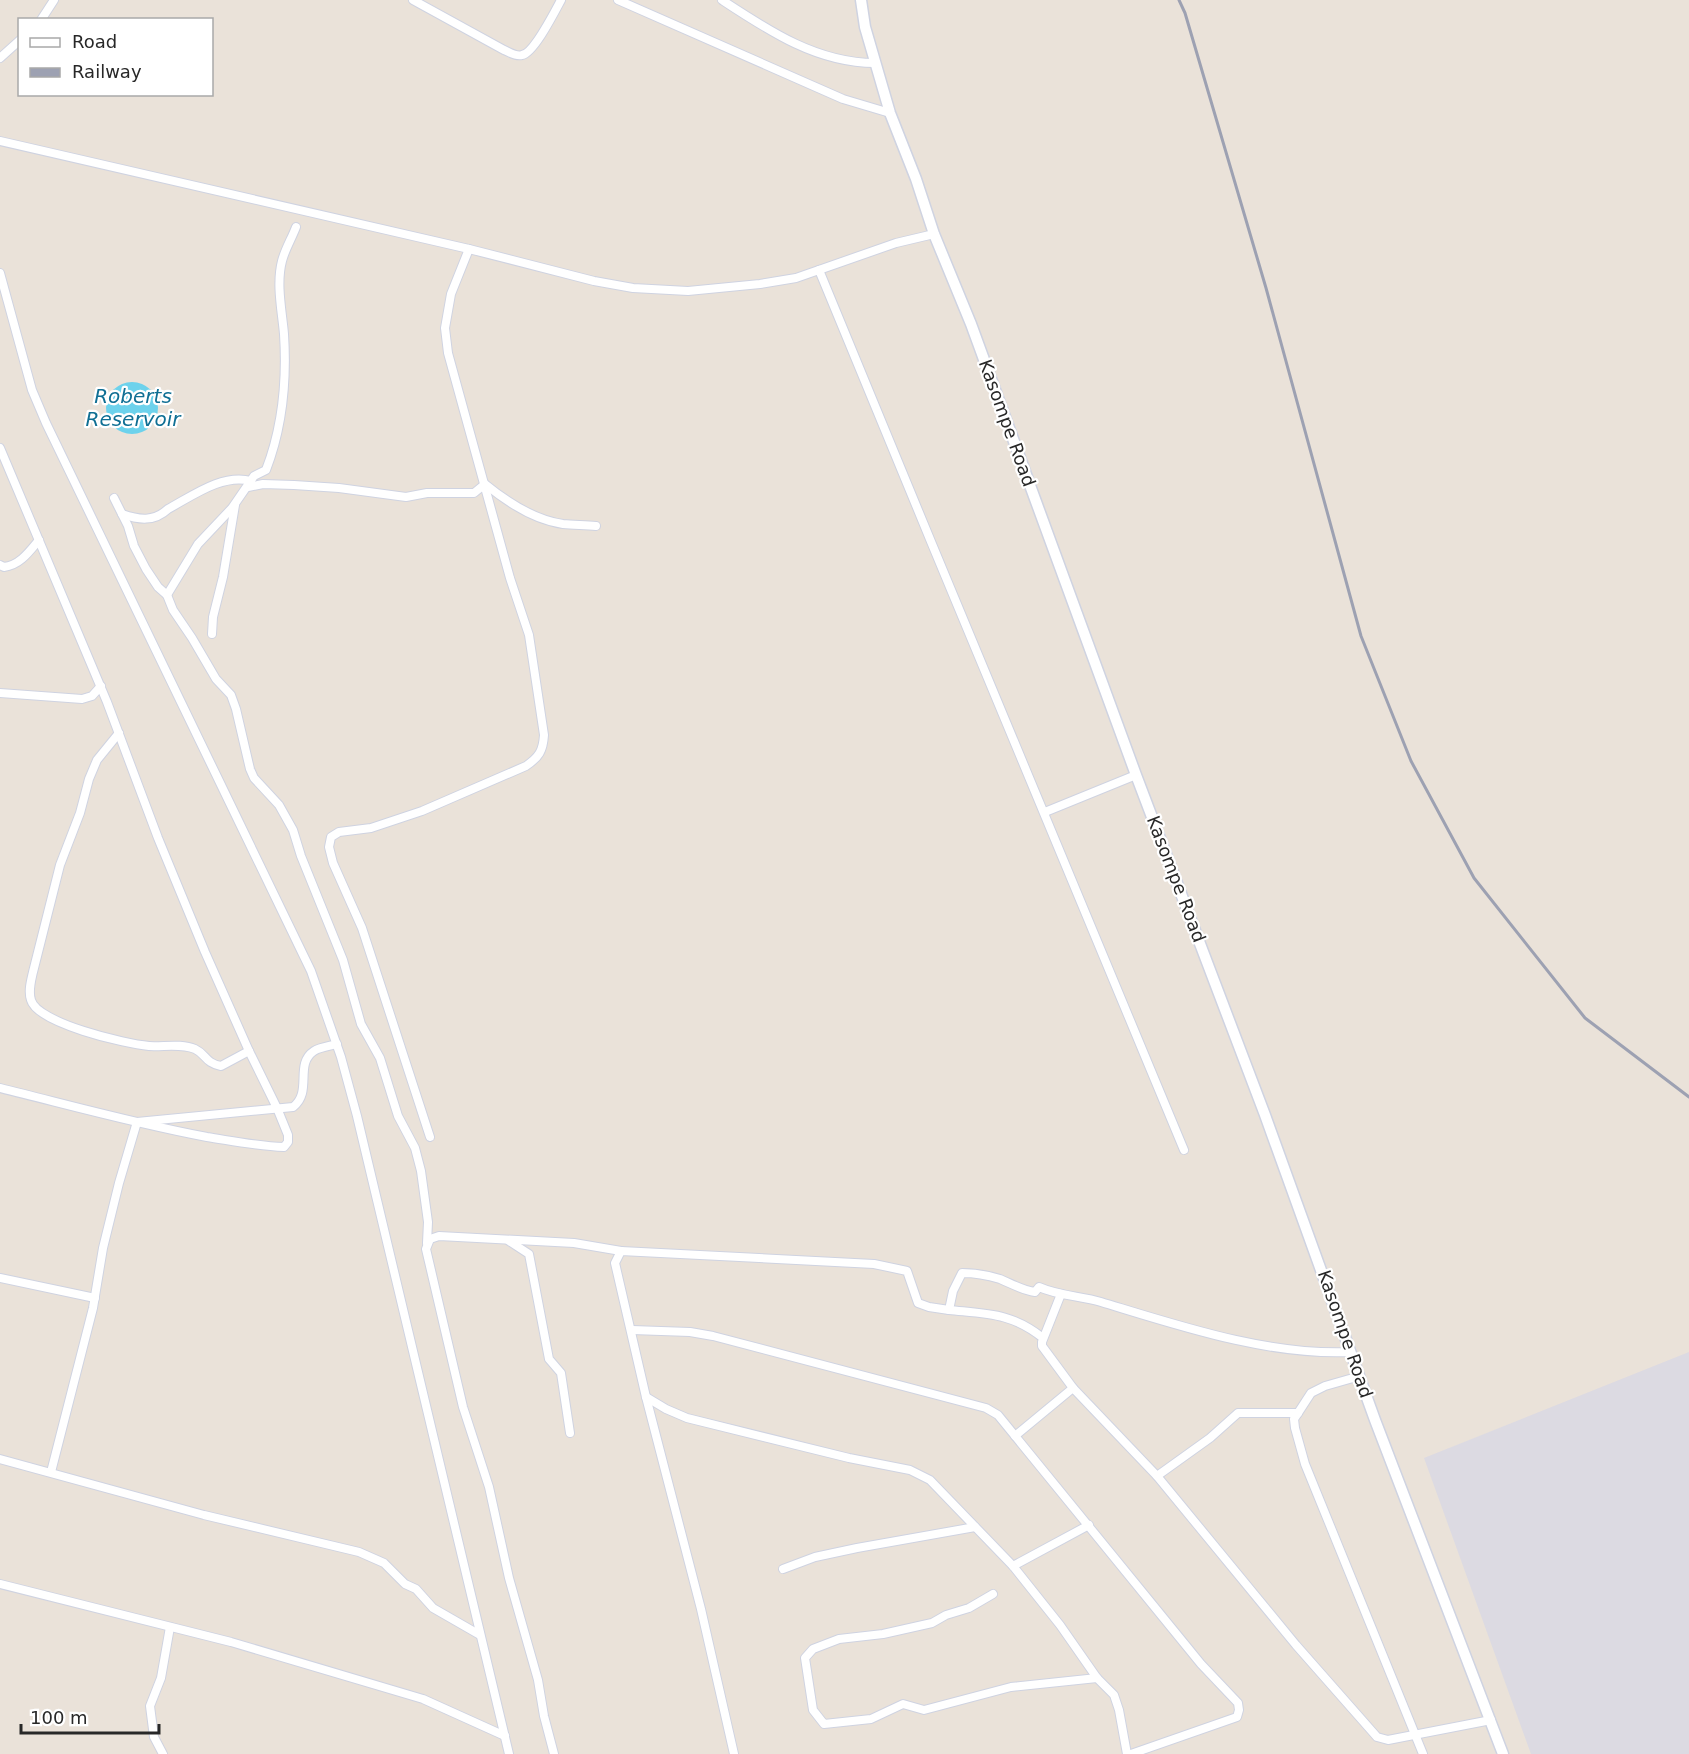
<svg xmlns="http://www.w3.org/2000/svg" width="1689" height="1754" viewBox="0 0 1689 1754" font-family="'DejaVu Sans',sans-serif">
	<rect width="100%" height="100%" fill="#eae2d9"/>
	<path fill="#dcdae2" d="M1689,1352V1754H1531L1424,1458Z"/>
	<circle fill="#6dd2ec" cx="132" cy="408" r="26"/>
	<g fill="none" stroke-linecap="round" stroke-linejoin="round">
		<g stroke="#cfd3e1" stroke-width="10">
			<g id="street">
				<path d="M413,0L504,50C509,52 516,57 522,55C534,53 555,11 561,0"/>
				<path d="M618,0L843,99L890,113"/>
				<path d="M722,0C769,31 817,63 875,63"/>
				<path d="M41,20L54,0"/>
				<path d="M0,58L20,40"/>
				<path d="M0,141L469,249L594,281L633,288L688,291L760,284L796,278L896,243L934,234"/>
				<path d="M819,270C939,564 1063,856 1184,1150"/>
				<path d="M0,273L32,390L46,423L311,971L341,1057L357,1116L509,1754"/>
				<path d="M0,448L107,702L158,838L205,952L249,1051L277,1108L288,1135V1142L284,1147C257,1146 233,1141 207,1137C137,1124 69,1105 0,1088"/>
				<path d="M248,487L263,484L294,485L339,488L406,497L427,493H474L485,484C507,502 534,520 563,524C574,525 585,525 596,526"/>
				<path d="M114,498L122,514C139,520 154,522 168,509C192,496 223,473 251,481"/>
				<path d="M122,514L128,526L134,546L146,569L158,587L167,595L173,610L192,638L216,679L231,695L236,709L250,769L254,778L279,805L293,830L301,856L343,960L361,1024L380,1058L398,1116L415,1148L421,1171L428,1222L427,1243"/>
				<path d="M0,565L4,567C20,565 29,552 39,540"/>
				<path d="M167,595L198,544L232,508L254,476L266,470C283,426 287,381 284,334C282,311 276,284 282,261C285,249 292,238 296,227"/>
				<path d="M212,634L213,617L223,577L235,505"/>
				<path d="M0,693L82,699L92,696L101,686"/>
				<path d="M119,733L97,760L89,779L80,813L60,865L33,972C31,981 28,991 31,1000C37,1023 125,1044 149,1046C163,1047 181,1043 195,1049C206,1054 205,1063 221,1066L249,1051"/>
				<path d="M1045,812L1136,775"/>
				<path d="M430,1137L362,928L333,863L329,847L331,837L339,832L371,828L422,811L526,766C539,757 543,751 544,735L529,635L510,578L448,353L445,328L451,294L469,249"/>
				<path d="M509,1241L529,1254L549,1359L561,1373L570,1433"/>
				<path d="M0,1278L95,1298"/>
				<path d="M1061,1294L1042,1342V1346L1073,1388"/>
				<path d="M949,1310C988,1314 1012,1313 1043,1338"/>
				<path d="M632,1330L690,1332L713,1336L986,1408L998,1415L1201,1664L1238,1703L1239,1710L1237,1717L1131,1754"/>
				<path d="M1360,1376L1325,1386L1311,1393L1298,1413L1294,1419L1295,1428L1305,1464L1423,1754"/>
				<path d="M646,1397L666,1409L687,1418L849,1458L910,1470L930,1480L1013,1566L1060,1625L1097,1678L1114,1695L1119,1710L1127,1754"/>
				<path d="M1015,1436L1073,1388L1157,1476L1296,1645L1377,1737L1388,1740L1491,1720"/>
				<path d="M0,1459L204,1515L359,1552L384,1563L405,1584L416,1589L433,1608L480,1635"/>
				<path d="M51,1472L93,1308L103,1248L119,1183L137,1122L293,1107C313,1092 294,1064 314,1051C320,1047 330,1046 337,1044"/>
				<path d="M1157,1476L1210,1438L1238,1413H1298"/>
				<path d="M1013,1566L1089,1525"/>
				<path d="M783,1569L815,1557L857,1548L975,1527"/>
				<path d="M0,1584L231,1642L423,1699L505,1736"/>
				<path d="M993,1594L969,1608L946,1615L932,1623L883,1634L839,1639L813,1649L805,1658L813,1710L824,1724L871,1719L903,1704L924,1710L1011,1687L1097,1678"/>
				<path d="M163,1754L154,1737L150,1706L161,1678L170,1627"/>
				<path d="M554,1754L544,1716L538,1680L509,1578L489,1487L463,1407L426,1249L430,1239L439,1236L574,1243L621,1251"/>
				<path d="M734,1754L701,1609L646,1397L615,1263L621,1251L874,1264L907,1271L918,1303L929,1307L949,1310L953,1291L962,1273C975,1273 987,1275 1000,1279C1012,1284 1022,1290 1035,1292L1039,1287C1059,1296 1081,1296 1101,1302C1180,1326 1269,1356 1351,1352"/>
			</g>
		</g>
		<g stroke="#cfd3e1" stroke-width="13">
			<path id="secondary" d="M861,0L865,27L890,113L916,179L934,234L971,324L1136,775L1265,1115L1375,1420L1503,1754"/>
		</g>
		<use href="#street" stroke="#fff" stroke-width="8"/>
		<use href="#secondary" stroke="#fff" stroke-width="10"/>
		<path stroke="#9da1b2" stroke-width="3" d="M1179,0L1185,13L1266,288L1361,636L1411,761L1474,878L1585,1018L1689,1097"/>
	</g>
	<g text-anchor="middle" stroke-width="4.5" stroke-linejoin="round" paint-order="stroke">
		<g font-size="18" fill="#282828" stroke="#fff">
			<text transform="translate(1007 423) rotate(70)" y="6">Kasompe Road</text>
			<text transform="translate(1176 879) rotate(69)" y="6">Kasompe Road</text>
			<text transform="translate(1345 1334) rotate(71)" y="6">Kasompe Road</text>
		</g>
		<g font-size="20" font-style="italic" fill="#0f6f94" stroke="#fff">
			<text x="133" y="403">Roberts<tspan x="133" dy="23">Reservoir</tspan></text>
		</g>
	</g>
	<rect x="18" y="18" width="195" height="78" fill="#ffffff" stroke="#a9a9a9" stroke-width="1.5"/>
	<rect x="30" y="38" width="30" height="9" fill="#ffffff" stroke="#a9a9a9" stroke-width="1.5"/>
	<text x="72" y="48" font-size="18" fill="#282828">Road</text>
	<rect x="30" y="68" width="30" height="9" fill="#9da1b2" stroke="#a9a9a9" stroke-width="1.5"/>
	<text x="72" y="78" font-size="18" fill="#282828">Railway</text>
	<path d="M21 1724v9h138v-9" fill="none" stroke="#282828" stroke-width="3"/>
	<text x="30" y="1724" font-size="18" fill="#282828" stroke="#ffffff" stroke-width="4.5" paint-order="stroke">100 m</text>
</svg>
